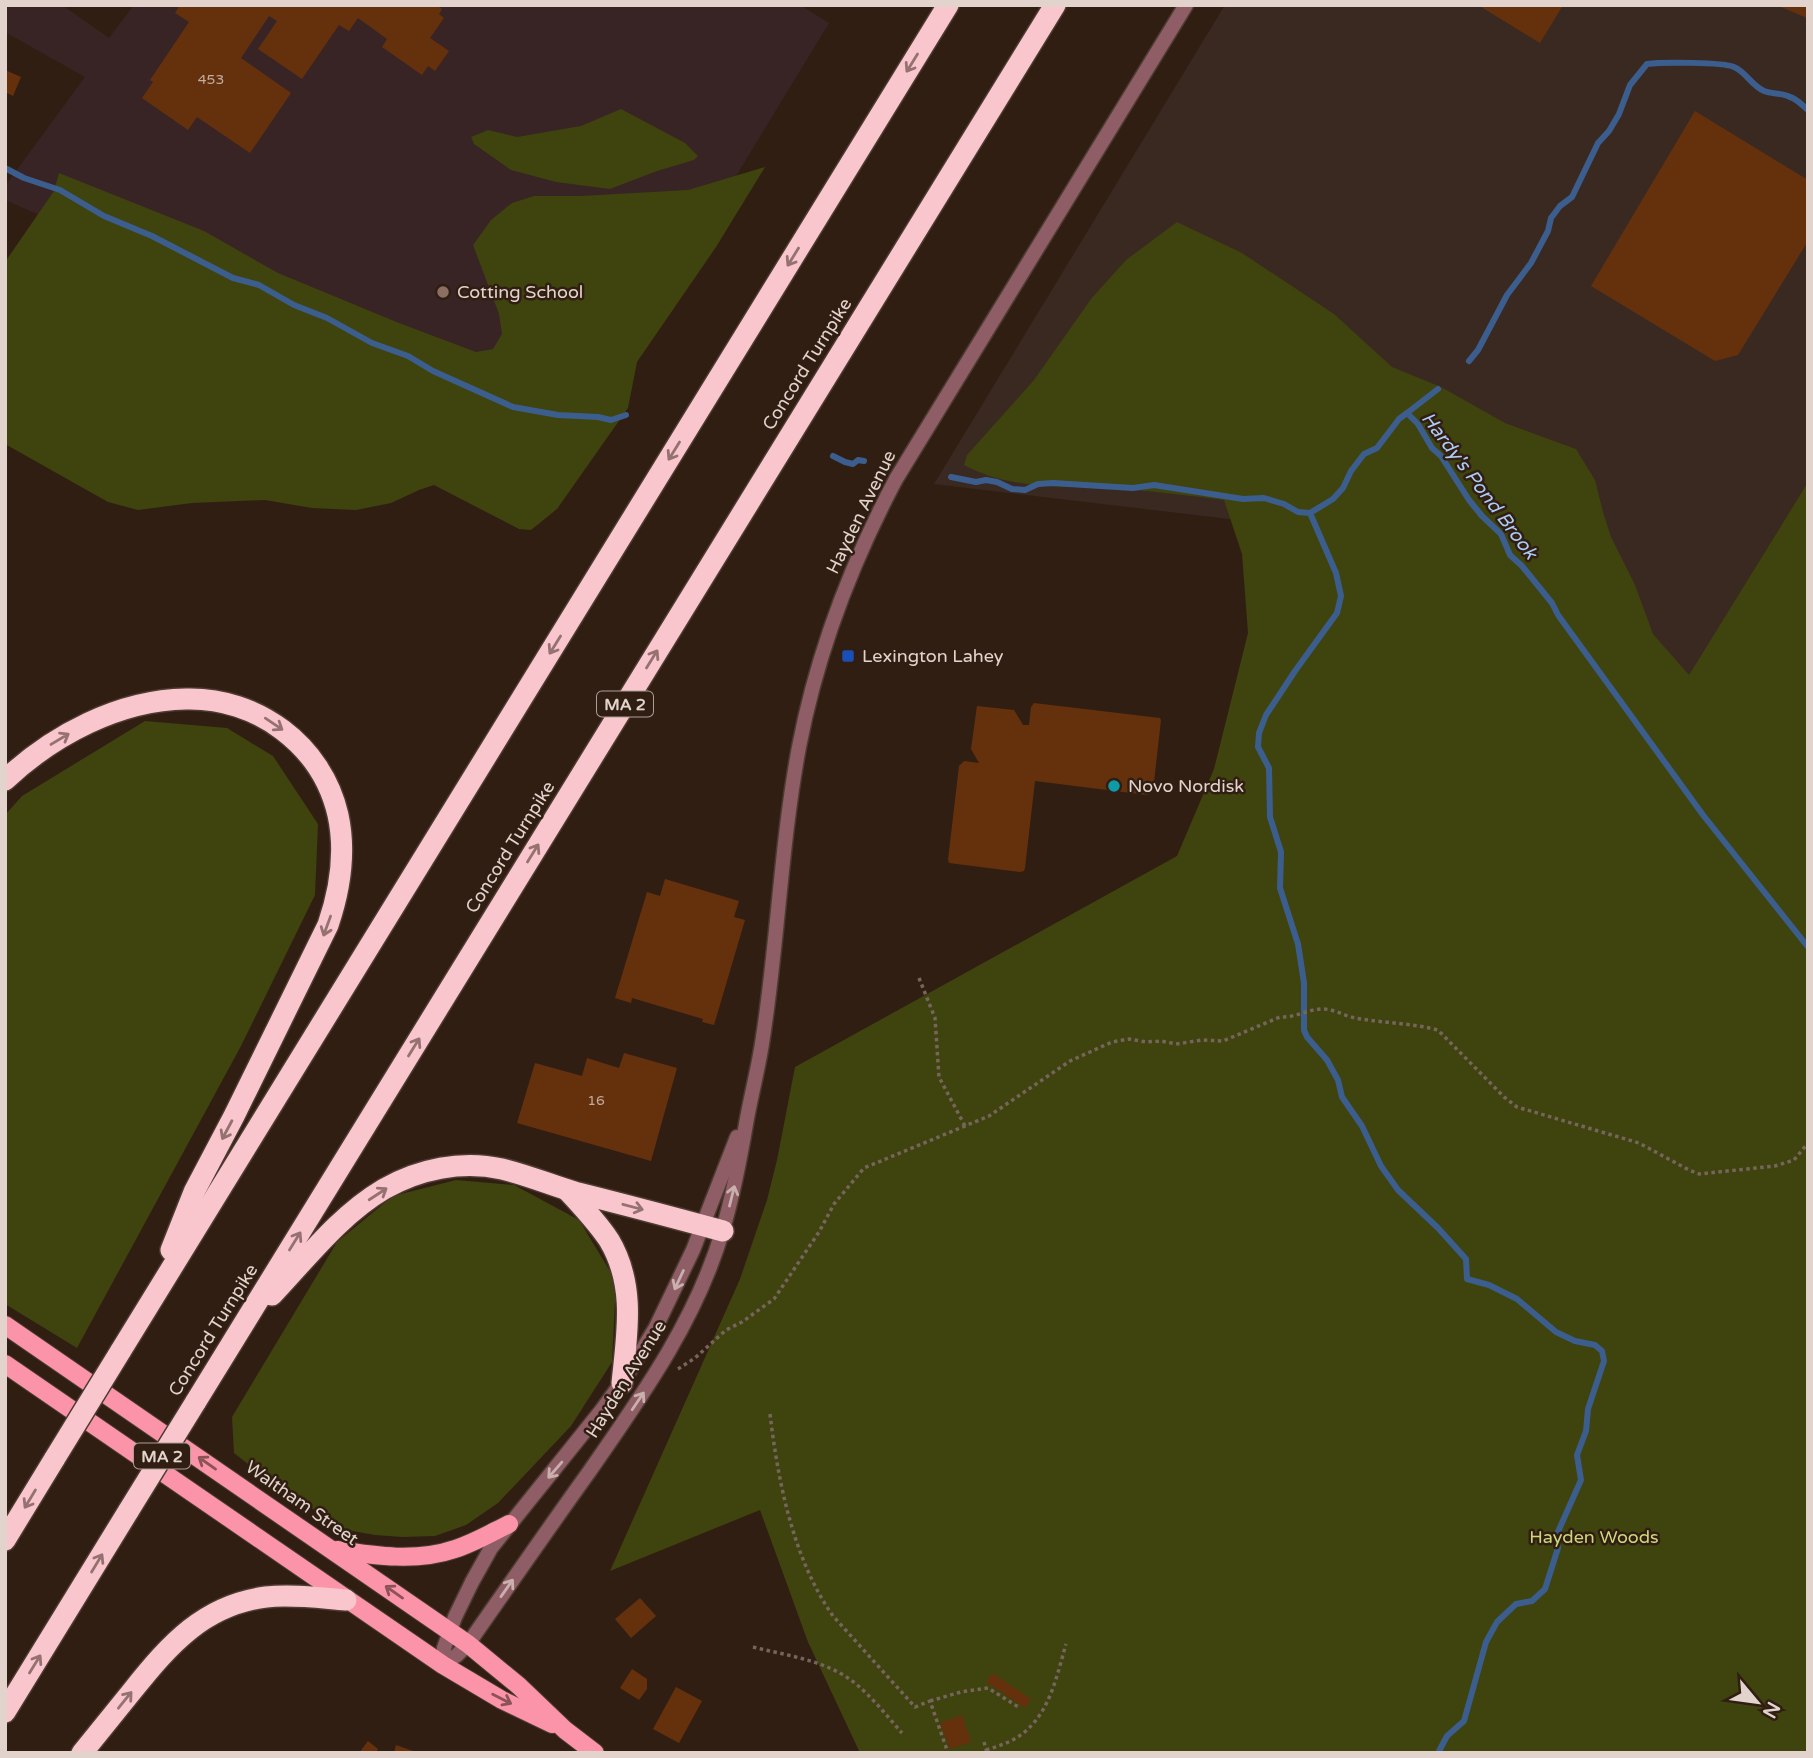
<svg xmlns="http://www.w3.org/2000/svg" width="1813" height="1758" viewBox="0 0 1813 1758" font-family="'Varela Round',sans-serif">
	<rect width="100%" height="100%" fill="#311e13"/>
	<path fill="#3a2921" d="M1225,5H1808V482L1583,848L1314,529L934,484Z"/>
	<path fill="#382424" d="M5,5H62L109,38L134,5H800L829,23L592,413L454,393L5,200V186L85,77L5,32Z"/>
	<g fill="#3f430e">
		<path d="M621,109L685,143L698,156L694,160L657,171L610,189L556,182L511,170L474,144L471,137L488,130L517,137L581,126Z"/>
		<path d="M765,167L716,247L637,362L628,408L557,509L531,530L519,529L434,485L419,490L391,503L356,510L312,508L265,500L192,503L138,510L108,502L5,444V262L54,191L59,173L204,231L278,273L399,323L476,352L493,349L502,334L499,314L473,245L491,220L512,203L534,196H581L688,190Z"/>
		<path d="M1177,222L1242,253L1334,314L1392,367L1441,387L1505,423L1576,449L1595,480L1603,512L1611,537L1635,585L1653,634L1689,675L1808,482V1753H860L808,1642L760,1510L610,1571L740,1279L767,1200L777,1160L795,1067L1177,856L1214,769L1248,633L1242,554L1224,500C1192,496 1160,492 1127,489C1072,485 1014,492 964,465L967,455L1034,380L1091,299L1126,260Z"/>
		<path d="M145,721L227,728L273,756L318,824L315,895L241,1046L77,1348L5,1304V815L22,796Z"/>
		<path d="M456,1180L514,1185L579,1220L616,1281L612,1362L571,1426L498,1503L466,1525L435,1536L402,1537L375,1535L347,1530L276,1486L234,1453L232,1417L337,1242L393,1196Z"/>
	</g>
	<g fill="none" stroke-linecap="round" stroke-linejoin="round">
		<g stroke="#3c5e8e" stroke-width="6">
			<path d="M5,168L24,178L60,190L104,216L152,236L233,278L259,285L294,305L327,318L372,343L408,356L433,371L513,407L558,415L598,417L611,420L626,415"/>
			<path d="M1469,361L1478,350L1507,295L1531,263L1548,231L1551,218L1560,206L1572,197L1598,143L1609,131L1619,114L1630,85L1647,64C1661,62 1723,62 1734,67C1746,72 1751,85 1764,91C1772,94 1782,93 1790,97C1797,99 1802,105 1808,110"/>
			<path d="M1407,413L1438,389"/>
			<path d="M833,456L845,462L853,464L858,460L864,461"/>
			<path d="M951,477L976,482L986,480L997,482L1012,489L1025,490L1038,484L1053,483L1133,488L1154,485L1243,499L1264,498L1284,504L1298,512L1310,513L1333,499L1343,488L1351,471L1364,454L1377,448L1399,419L1407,413L1418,424L1432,448L1441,456L1469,500L1482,516L1501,534L1510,555L1522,566L1552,603L1558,615L1703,815L1808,947"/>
			<path d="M1310,513L1336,573L1341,596L1337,613L1295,671L1266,715L1259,733L1258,747L1269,768L1270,817L1281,852L1280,888L1298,944L1304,983V1030L1307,1037L1327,1060L1338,1080L1342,1097L1362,1126L1381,1166L1398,1190L1438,1228L1466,1259L1467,1279L1489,1285L1517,1299L1556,1332L1575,1341L1595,1345L1602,1351L1604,1361L1588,1409L1586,1431L1577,1455L1581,1480L1557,1534L1558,1548L1545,1589L1532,1601L1516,1604L1497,1622L1486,1642L1464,1721L1447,1736L1438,1753"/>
		</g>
	</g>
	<g fill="#65310d">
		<path d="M180,5H436L442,9L439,14L444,18L430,38L449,51L435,71L428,66L422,75L382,47L387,39L358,18L349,31L339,25L302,79L258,49L277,21L269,16L241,58L291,93L250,153L197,117L188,130L142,98L153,82L150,80L189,22L175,13Z"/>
		<path d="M1478,5H1563L1540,43Z"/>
		<path d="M1776,5H1808V17L1807,18Z"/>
		<path d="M5,70L21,77L13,96L5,92Z"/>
		<path d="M1695,111L1808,180V241L1738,355L1715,361L1591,286Z"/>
		<path d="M1034,703L1160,718L1161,720L1153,791L1147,795L1035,781L1025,868L1024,871L1020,872L949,863L948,860L959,766L964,761L979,763L971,749L977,706L1014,710L1023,725H1029L1031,707Z"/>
		<path d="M665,879L739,901L734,917L745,920L714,1025L702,1022L703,1019L632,998L631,1003L615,998L647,892L660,896Z"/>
		<path d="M624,1053L677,1068L651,1161L517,1123L535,1063L582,1076L587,1058L619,1068Z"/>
		<path d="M640,1598L656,1616L631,1638L615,1619Z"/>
		<path d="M632,1669L647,1679V1689L639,1700L620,1688Z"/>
		<path d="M992,1673L1031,1699L1025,1708L986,1682Z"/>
		<path d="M676,1687L702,1701L679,1743L653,1729Z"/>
		<path d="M962,1715L971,1742L950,1749L940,1723Z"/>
		<path d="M368,1741L378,1749L376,1753H359Z"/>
		<path d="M396,1745L416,1752V1753H394Z"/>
	</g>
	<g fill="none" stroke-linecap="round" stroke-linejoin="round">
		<g stroke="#4d3b31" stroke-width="17">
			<g id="tertiary">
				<path d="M443,1665L457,1655L468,1644C508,1587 548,1529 589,1472C642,1396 697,1319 723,1229C733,1195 740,1159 746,1124C751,1095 759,1066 763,1037C778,940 781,843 799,747C817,653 851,564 896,479L1186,5"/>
				<path d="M443,1665L444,1648L455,1617L472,1582L491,1548L601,1411L627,1375L656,1327L693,1250L737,1137"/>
			</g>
		</g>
		<g stroke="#4d3b31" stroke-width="20">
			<g id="primary">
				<path d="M5,1325L468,1644L519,1686L565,1730L595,1753"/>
				<path d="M5,1364L443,1665L502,1700L552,1724"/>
				<path d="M337,1550C376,1556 417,1562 455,1549C474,1543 491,1533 509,1524"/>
			</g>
		</g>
		<g stroke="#4d3b31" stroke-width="24">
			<g id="motorway">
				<path d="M5,780C53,735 119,700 186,699C257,697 322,745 338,815C346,852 340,890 328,925L234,1116L194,1192L171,1250"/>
				<path d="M567,1190C582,1206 597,1222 609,1240C636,1285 627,1334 622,1383"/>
				<path d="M272,1295C307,1258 340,1215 384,1189C419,1169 462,1160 502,1169C528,1175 553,1186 578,1193C626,1205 675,1218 723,1231"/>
				<path d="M120,1352L948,5"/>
				<path d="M195,1403L1055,5"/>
				<path d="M5,1540L55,1458"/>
				<path d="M5,1712L129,1510"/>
				<path d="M82,1753C99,1732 116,1711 133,1690C170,1644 204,1605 266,1597C292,1594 320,1598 346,1600"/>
			</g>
		</g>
		<g stroke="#76655c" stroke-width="3.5" stroke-dasharray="3.5 3.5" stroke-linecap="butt">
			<path d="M919,978L935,1018L939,1077L965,1126"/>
			<path d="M678,1369L695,1358L726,1330L742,1322L774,1299L819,1232L834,1204L864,1168L989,1116L1070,1061L1112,1042L1129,1039L1146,1042L1161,1041L1176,1044L1202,1040L1223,1041L1280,1017C1295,1018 1308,1009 1323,1009C1334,1009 1345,1016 1355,1018C1383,1023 1411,1023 1438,1030L1504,1097L1517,1107L1639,1143L1689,1170L1699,1174L1775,1166L1794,1160L1808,1143"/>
			<path d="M770,1414C778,1481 793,1559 833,1616L915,1707L930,1701L948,1753"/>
			<path d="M753,1647C788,1656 827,1660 856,1684C873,1698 887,1716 902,1733"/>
			<path d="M930,1701L961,1692L988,1688L1020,1708"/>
			<path d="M984,1742L987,1753"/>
			<path d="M986,1750C999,1746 1012,1742 1022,1734C1050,1713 1057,1675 1066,1644"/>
		</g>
		<use href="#tertiary" stroke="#8e5d66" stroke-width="14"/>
		<use href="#primary" stroke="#fc94a9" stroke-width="18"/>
		<use href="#motorway" stroke="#f9c6ce" stroke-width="21"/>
		<g stroke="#4d3b31" stroke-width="24" stroke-linecap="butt">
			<g id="motorway-bridge">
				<path d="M55,1458L120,1352"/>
				<path d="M129,1510L195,1403"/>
			</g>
		</g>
		<use href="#motorway-bridge" stroke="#f9c6ce" stroke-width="21"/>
	</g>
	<defs><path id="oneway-shaft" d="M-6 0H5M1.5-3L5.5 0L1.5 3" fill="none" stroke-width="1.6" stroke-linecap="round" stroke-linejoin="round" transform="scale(1.75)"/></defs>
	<g stroke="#957270">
		<use href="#oneway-shaft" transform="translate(912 63) rotate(122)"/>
		<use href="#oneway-shaft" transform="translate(793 257) rotate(122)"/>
		<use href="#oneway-shaft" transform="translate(674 451) rotate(122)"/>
		<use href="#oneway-shaft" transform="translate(555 645) rotate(122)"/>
		<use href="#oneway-shaft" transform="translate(652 659) rotate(-58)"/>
		<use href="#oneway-shaft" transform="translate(274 724) rotate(34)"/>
		<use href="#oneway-shaft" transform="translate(60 739) rotate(-31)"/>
		<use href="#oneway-shaft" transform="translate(533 853) rotate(-58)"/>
		<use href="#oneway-shaft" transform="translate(327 926) rotate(110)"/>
		<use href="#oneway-shaft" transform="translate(414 1047) rotate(-58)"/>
		<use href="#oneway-shaft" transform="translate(227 1130) rotate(118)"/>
		<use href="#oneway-shaft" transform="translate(378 1194) rotate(-33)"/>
		<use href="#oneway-shaft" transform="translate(633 1207) rotate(15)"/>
		<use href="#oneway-shaft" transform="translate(295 1241) rotate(-58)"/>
		<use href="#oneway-shaft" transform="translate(30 1499) rotate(121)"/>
		<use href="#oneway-shaft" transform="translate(97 1563) rotate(-59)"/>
		<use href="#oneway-shaft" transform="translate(35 1664) rotate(-58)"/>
		<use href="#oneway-shaft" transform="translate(125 1700) rotate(-51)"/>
	</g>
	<g stroke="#c9b0ae">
		<use href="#oneway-shaft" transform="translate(732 1196) rotate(-76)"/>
		<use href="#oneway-shaft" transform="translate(679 1280) rotate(115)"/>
		<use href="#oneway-shaft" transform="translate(638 1401) rotate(-56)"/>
		<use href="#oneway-shaft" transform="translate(555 1470) rotate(131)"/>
		<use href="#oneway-shaft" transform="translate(507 1588) rotate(-55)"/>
	</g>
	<g stroke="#8c5356">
		<use href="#oneway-shaft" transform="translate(207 1463) rotate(-145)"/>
		<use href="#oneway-shaft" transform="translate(394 1592) rotate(-145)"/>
		<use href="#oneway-shaft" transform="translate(502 1699) rotate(27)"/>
	</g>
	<circle fill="#8d6e63" stroke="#311e13" stroke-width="2.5" cx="443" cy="292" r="7"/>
	<rect fill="#1a4fb4" stroke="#311e13" stroke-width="2.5" x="841" y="649" width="14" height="14" rx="3.5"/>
	<circle fill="#0f9aa8" stroke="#311e13" stroke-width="2.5" cx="1114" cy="786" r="7"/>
	<g text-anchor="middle" stroke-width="5" stroke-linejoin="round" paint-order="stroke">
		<g font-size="14" fill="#c3ab9d">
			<text x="211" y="84">453</text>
			<text x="596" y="1105">16</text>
		</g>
		<g fill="#311e13" stroke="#ad9d95" stroke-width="2">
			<rect x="597" y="691.5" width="56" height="25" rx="5"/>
			<rect x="134" y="1443.5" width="56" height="25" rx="5"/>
		</g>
		<g font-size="16" font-weight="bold" fill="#e2d4cd">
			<text x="625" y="710">MA 2</text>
			<text x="162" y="1462">MA 2</text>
		</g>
		<g font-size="18" fill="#e2d4cd" stroke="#311e13" text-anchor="start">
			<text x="457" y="298">Cotting School</text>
			<text x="862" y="662">Lexington Lahey</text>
			<text x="1128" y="792">Novo Nordisk</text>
		</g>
		<g font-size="18" fill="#e2d4cd" stroke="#311e13">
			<text transform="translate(807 364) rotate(-58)" y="6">Concord Turnpike</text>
			<text transform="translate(861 512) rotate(-64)" y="6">Hayden Avenue</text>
			<text transform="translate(510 847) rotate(-58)" y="6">Concord Turnpike</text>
			<text transform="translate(213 1330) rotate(-58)" y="6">Concord Turnpike</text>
			<text transform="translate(626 1379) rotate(-58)" y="6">Hayden Avenue</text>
			<text transform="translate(302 1503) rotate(35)" y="6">Waltham Street</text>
		</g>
		<g font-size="18" fill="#cdd77a" stroke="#311e13">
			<text x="1594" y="1543">Hayden Woods</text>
		</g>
		<g font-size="19" font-style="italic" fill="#adccf8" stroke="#311e13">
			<text transform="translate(1480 485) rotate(53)" y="7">Hardy's Pond Brook</text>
		</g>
	</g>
	<rect width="1813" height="1758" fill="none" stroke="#e2d4cd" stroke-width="14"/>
	<g transform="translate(1757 1702) rotate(119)" stroke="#311e13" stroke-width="5" paint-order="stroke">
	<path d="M0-5L12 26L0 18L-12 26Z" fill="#e2d4cd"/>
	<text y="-10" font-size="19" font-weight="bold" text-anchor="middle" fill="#e2d4cd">N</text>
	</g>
</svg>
